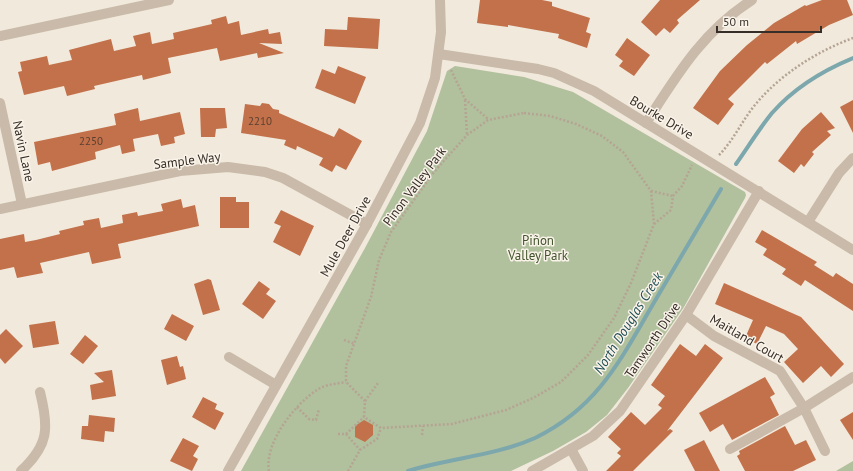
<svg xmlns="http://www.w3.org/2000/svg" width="853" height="471" viewBox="0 0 853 471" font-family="'PT Sans',sans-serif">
	<rect width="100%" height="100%" fill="#f1e9dc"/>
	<g fill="#b1c09d">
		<path d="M455,66L524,77L573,92L745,192L746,195L745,198L684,307L628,388L607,415L586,432L553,451L511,471H241L365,248L427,131L447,71Z"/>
		<path d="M853,461V471H836Z"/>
	</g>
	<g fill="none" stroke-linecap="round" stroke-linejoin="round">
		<g stroke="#7ca7ad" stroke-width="4">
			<path d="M736,164C748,147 759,129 772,113C793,89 824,70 853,58"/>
			<path d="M408,471C449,458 495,456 535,438C599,407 622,357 656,299C678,262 699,226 721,189"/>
		</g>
	</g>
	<g fill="#c2714a">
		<path d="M480,0H542L552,2V6L590,18L586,32L591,34L587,48L558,38L559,34L508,25V27L477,23Z"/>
		<path d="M660,0H700L677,20L679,23L670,33L664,28L656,36L641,22Z"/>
		<path d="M822,0H847L853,15L829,25L797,44L796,41L767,64L765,62L728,99L734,104L718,125L693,108L720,71L747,45L774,23L805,5L806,6Z"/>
		<path d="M226,16L228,24L239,21L241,35L268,29L269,34L280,32L282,44L259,43L284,53L258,58L257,53L220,61L217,48L168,58L171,73L143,80L142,75L94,86L95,89L67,96L64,86L24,95L18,72L22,71L20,62L47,56L49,65L72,60L69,50L111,39L114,51L136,46L133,36L150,32L152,44L174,39L173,33L212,24L211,20Z"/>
		<path d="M348,17L380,19L378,49L324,46L325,29L347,30Z"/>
		<path d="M627,38L650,55L634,76L619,66L623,61L615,55Z"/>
		<path d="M338,66L366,77L355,104L315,88L322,69L335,74Z"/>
		<path d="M853,100V133L840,107Z"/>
		<path d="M262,103L269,104L273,109L279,110V113L334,137L339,128L362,141L346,170L336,165L332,172L319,165L323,158L297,146L296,150L284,145L286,140L241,133L245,104L260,106Z"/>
		<path d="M138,108L140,121L180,112L185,134L174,137L175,143L161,146L158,134L133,139L135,151L122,154L120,145L95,152L96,159L52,171L50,162L38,165L34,142L116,125L114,114Z"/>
		<path d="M200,108H225L227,128L216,129L215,137H201Z"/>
		<path d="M821,112L835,128L827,131L831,135L812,152L814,154L804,167L801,164L794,173L778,161L802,129Z"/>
		<path d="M220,197H236V202H249V228H220Z"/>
		<path d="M181,199L183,208L195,205L199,226L118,244L121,258L92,264L89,252L40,263L43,273L17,278L14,267L0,270V239L24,234L25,242L36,240L60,234L59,231L84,225L83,221L99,218L101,228L123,223L122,215L137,212L138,216L163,211L161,204Z"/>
		<path d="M281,210L314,226L300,256L273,242L281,226L274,223Z"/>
		<path d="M762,230L817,262L814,265L833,277L836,273L853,284V311L805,280L801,286L782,274L786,269L763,255L767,249L755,242Z"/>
		<path d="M208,279L211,280L220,310L203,315L194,284Z"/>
		<path d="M259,281L270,289L266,294L276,301L263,319L242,304Z"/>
		<path d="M724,283L801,317L844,364L831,377L821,366L803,383L784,362L798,349L784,334L766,326L757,344L745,338L753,320L715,304Z"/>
		<path d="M172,314L194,326L186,341L164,329Z"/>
		<path d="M55,321L59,344L33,348L29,325Z"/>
		<path d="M6,329L23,346L5,364L0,358V335Z"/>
		<path d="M85,335L98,346L83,364L70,354Z"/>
		<path d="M680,344L696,356L705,344L723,358L667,431L670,429L673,431L633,471H606L621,456L617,453L621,449L608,437L631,412L645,425L662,408L658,405L665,396L651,385Z"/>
		<path d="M177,356L180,367L183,366L186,379L167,385L161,360Z"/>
		<path d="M112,370L116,396L92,400L90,385L104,382L94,373Z"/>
		<path d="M765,377L775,394L770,397L779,415L732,440L723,424L710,432L699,413Z"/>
		<path d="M203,397L217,404L215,409L224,413L215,430L192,417Z"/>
		<path d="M853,412V440L840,420Z"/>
		<path d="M89,415L115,418L114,432L105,431L104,442L81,439L82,426H88Z"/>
		<path d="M364,420L373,425V435L365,442L355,437V426Z"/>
		<path d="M785,426L795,445L806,440L816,460L793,471H745L737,456L740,454L739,451Z"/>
		<path d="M183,438L199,446L193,456L198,459L192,471L170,461Z"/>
		<path d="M704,440L720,471H695L684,450Z"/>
	</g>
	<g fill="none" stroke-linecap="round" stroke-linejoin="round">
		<g stroke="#b5a493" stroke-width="2.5" stroke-dasharray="2 2" stroke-linecap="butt">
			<path d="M451,70L465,99L488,119"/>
			<path d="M465,100L467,135"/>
			<path d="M524,113L550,116L576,124L602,136L623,152L651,191L654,224L631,283L614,318L588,355L561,382L533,398L506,410L452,424L381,428L364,417L365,401L346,382V366L371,297L379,260L391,232L434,172L467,135L488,120Z"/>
			<path d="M719,155C732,142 740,125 751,110C776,77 815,52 853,38"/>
			<path d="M651,191L673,196"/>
			<path d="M654,224L671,210L673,196L682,186L692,165"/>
			<path d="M344,340L355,344"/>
			<path d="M365,401L378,383"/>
			<path d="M297,407L309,419L316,420L319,409"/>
			<path d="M338,434H346L364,417"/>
			<path d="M346,434L360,450"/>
			<path d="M422,435L423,426"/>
			<path d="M269,471C264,443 295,404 317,390C326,384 336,384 346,382"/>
			<path d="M348,471L360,450L377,439L381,428"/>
		</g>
		<g stroke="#c9baa9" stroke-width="10">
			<path d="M0,36L169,0"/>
			<path d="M439,54L538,69L554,73L594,91L853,250"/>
			<path d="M0,103L22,204"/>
			<path d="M646,123C677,75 703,31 752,0"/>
			<path d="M0,209L180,171L228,167L265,172L283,178L367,224"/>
			<path d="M808,222L839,173L853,158"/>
			<path d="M686,315L714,336L780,371L804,408L825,451"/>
			<path d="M229,357L276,385"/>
			<path d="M571,449L583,471"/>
			<path d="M730,449L804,408L853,377"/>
			<path d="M21,471C49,445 49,428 40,392"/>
			<path d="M228,471L367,224L420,123L435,78L441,32L440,0"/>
			<path d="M532,471L593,436L620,411L686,315L759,191"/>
		</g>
	</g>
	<g text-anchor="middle" stroke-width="3" stroke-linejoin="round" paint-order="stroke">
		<g font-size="11" fill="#593f30">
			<text x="260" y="125">2210</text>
			<text x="91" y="145">2250</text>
		</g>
		<g font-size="13" fill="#362e28" stroke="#f9f3e9">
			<text transform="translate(662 117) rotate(31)" y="5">Bourke Drive</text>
			<text transform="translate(24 151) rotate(78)" y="5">Navin Lane</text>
			<text transform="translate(187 160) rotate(-7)" y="5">Sample Way</text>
			<text transform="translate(414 186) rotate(-53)" y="5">Pinon Valley Park</text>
			<text transform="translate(345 236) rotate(-61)" y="5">Mule Deer Drive</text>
			<text transform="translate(747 338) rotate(30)" y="5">Maitland Court</text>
			<text transform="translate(652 340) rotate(-56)" y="5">Tamworth Drive</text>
		</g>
		<g font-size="13" fill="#42542d" stroke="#f9f3e9">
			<text x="538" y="245">Piñon<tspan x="538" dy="15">Valley Park</tspan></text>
		</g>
		<g font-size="14" font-style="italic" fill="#1f4e56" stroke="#f9f3e9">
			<text transform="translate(628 323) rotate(-58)" y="5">North Douglas Creek</text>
		</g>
	</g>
	<path d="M717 26v6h104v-6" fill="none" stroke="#362e28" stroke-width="2"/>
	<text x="723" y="26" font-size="12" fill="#362e28" stroke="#f9f3e9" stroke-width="3" paint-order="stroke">50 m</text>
</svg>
